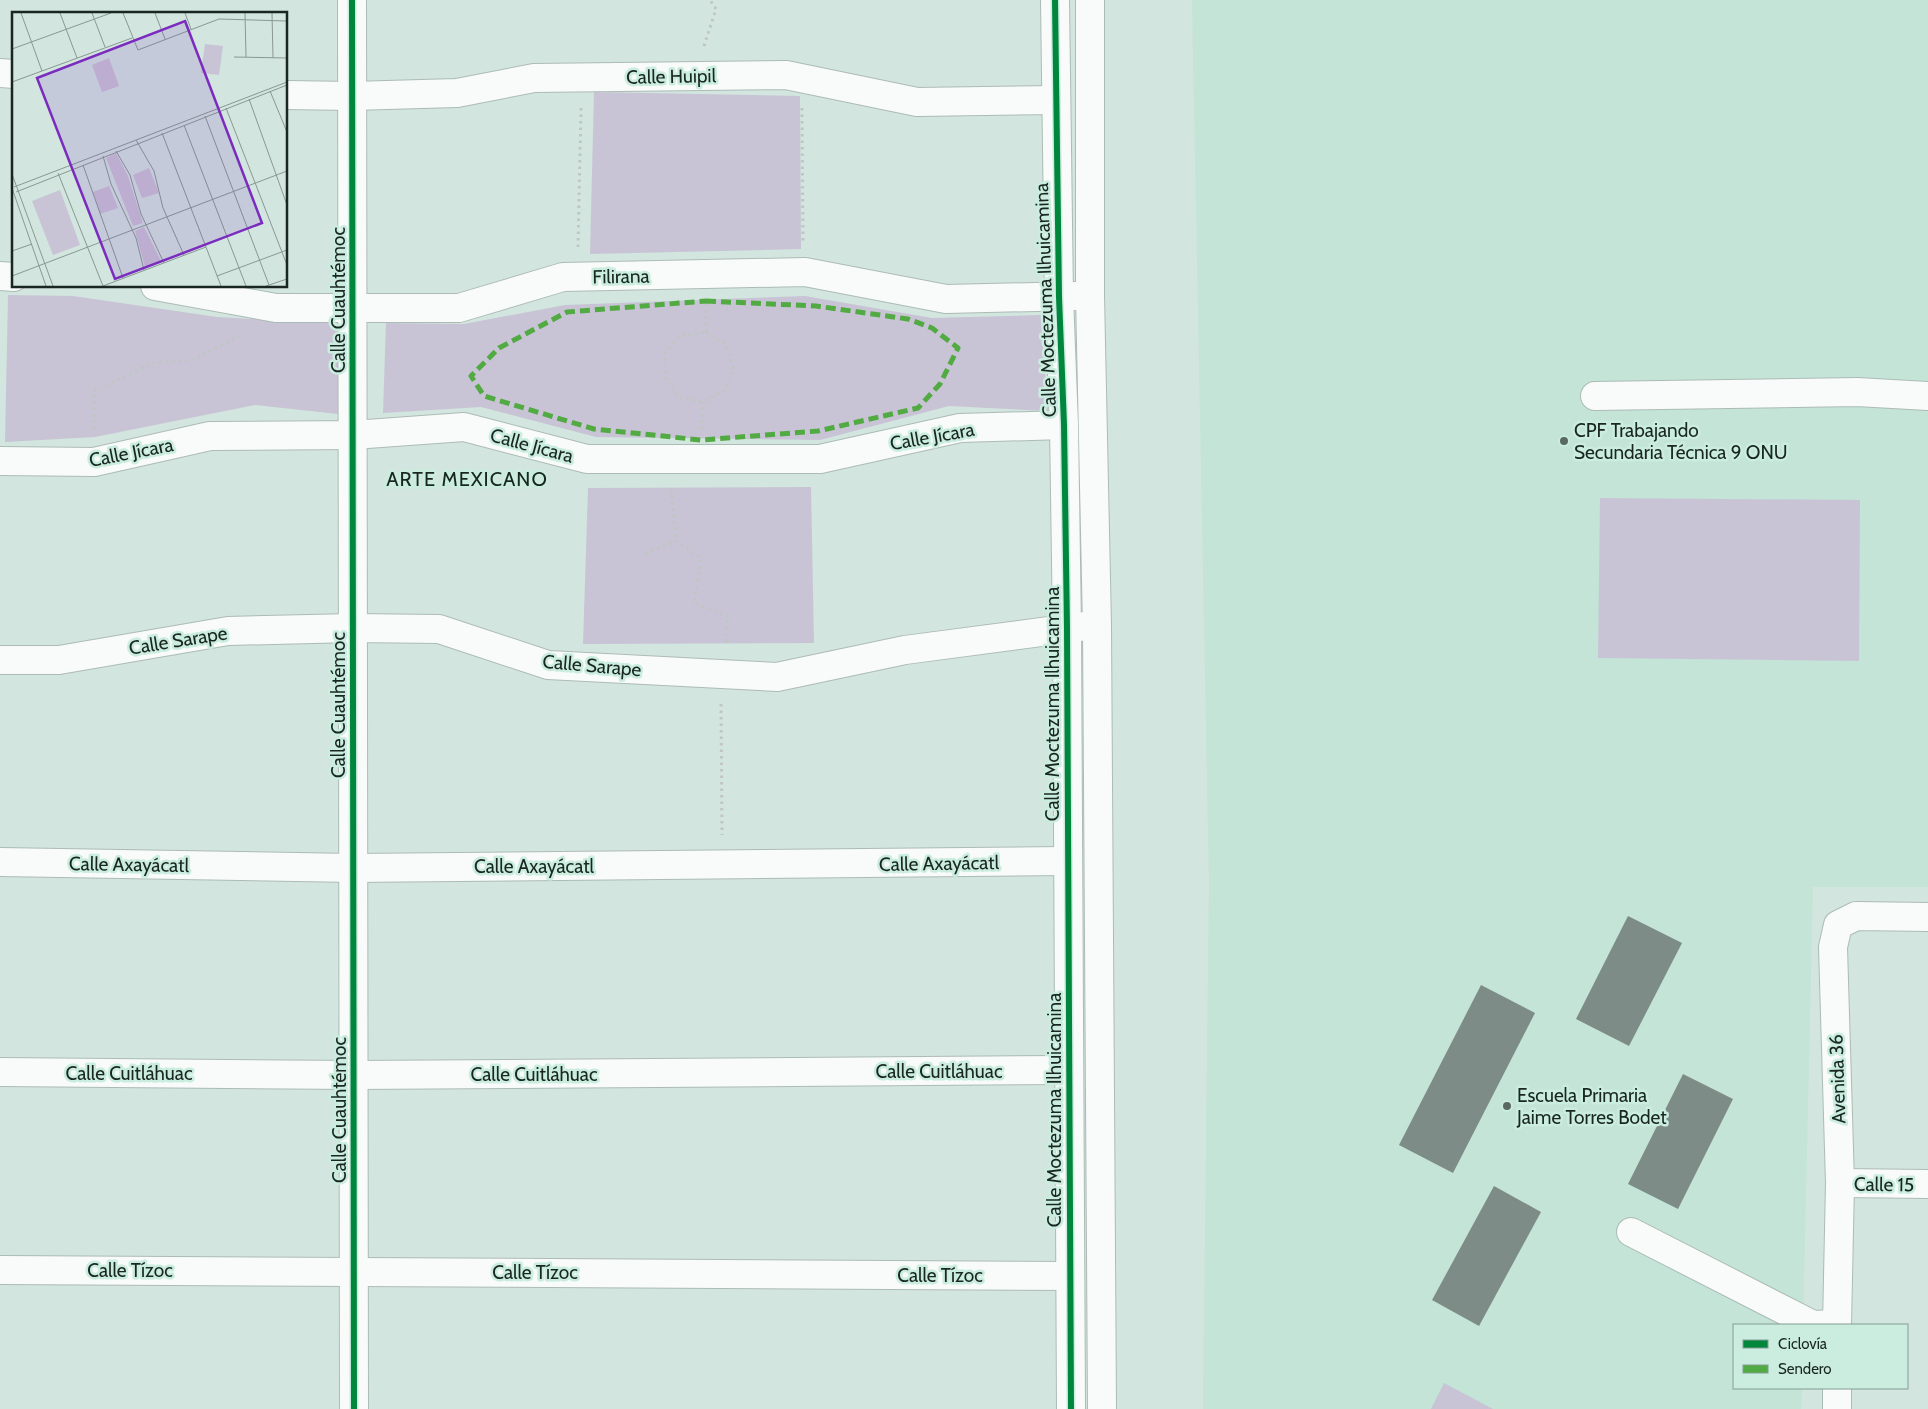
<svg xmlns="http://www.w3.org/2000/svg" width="1928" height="1409" viewBox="0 0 1928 1409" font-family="Cabin,sans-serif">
	<rect width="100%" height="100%" fill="#d2e5de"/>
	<path fill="#c3e4d7" d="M1192,0H1928V887H1813L1803,1325H1734V1388H1802L1801,1409H1203L1209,883Z"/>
	<g fill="#c8c4d5">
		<path d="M594,92L800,96L801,249L590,254Z"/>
		<path d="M8,295L73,296L217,317L342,324L338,414L255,405L95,437L5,442Z"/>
		<path d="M805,296L932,318L1041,315L1048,411L949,406L820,440L596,437L481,407L383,413L386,323L464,324L565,305Z"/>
		<path d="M811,487L814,643L583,644L588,488Z"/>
		<path d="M1600,498L1860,500L1859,661L1598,658Z"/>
		<path d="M1444,1383L1493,1409H1431Z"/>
	</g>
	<g fill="#7e8c87">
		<path d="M1628,916L1682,943L1629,1046L1576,1019Z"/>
		<path d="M1481,985L1535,1013L1453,1173L1399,1145Z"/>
		<path d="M1683,1074L1733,1099L1678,1209L1628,1184Z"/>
		<path d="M1494,1186L1541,1212L1479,1326L1432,1300Z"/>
	</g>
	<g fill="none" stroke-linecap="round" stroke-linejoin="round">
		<g stroke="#adbbb6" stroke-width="30">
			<g id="minor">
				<path d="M352,0L354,1409"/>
				<path d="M1055,0L1059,297L1064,425L1067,628L1071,1409"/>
				<path d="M1090,0V296L1097,626L1102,1409"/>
				<path d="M0,73L14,74"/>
				<path d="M286,95L352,96L457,93L534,78L786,75L917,102L1055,100"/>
				<path d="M0,276L14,277"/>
				<path d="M155,286L276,308H459L563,277L805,272L946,299L1078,296"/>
				<path d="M1595,396L1857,392L1928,396"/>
				<path d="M0,461L94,462L210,436L353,435L464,427L587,459H820L960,428L1064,425"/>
				<path d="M0,660H59L228,631L353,628L439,629L548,665L777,677L905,650L1086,626"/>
				<path d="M0,862L353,868L1067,861"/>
				<path d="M0,1072L354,1075L1069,1070"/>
				<path d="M1840,1183L1928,1184"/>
				<path d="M1631,1232L1813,1325L1837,1324"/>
				<path d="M0,1270L1070,1276"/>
				<path d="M1837,1325L1840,1183L1833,947L1838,925L1856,916L1928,917"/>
				<path d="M1837,1388V1409"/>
			</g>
		</g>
		<g stroke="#c0c6c4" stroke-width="3" stroke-dasharray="2.5 4" stroke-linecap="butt">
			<path d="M704,46L716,9L710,0"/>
			<path d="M802,108L803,242"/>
			<path d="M578,247L581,108"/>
			<path d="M706,332L726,345L733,368L725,390L703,402L680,398L666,380L664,355L679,336Z"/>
			<path d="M706,332V305"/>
			<path d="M701,429L703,402"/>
			<path d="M94,430V391L152,363L192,360L244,334"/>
			<path d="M671,489L676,541L701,558L694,603L728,616L725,645"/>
			<path d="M645,554L676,541"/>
			<path d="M721,704L722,835"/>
		</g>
		<use href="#minor" stroke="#f8fbfa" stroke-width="28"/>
		<path stroke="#52aa43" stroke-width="5" stroke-dasharray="10 5" stroke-linecap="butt" d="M706,301L816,306L908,319L932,328L958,348L940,384L918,408L818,431L701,440L594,429L484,396L471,376L499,348L567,312Z"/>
		<g stroke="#caeddf" stroke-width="9">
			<g id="cycleway">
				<path d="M352,0L354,1409"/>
				<path d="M1055,0L1059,297L1064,425L1067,628L1071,1409"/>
			</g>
		</g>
		<use href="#cycleway" stroke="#00873e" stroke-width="6"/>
	</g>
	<g fill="#5a6963" stroke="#caeddf" stroke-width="2">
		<circle cx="1564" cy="441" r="5"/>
		<circle cx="1507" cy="1106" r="5"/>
	</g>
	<g text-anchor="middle" stroke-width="5" stroke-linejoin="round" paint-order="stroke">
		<g font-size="19" fill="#192621" stroke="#caeddf">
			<text transform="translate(671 76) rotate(-1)" y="7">Calle Huipil</text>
			<text transform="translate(621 276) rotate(-1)" y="7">Filirana</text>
			<text transform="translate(338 300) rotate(-90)" y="7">Calle Cuauhtémoc</text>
			<text transform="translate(1045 300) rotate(-92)" y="7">Calle Moctezuma Ilhuicamina</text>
			<text transform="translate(932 436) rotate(-10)" y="7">Calle Jícara</text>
			<text transform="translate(532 445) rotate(15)" y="7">Calle Jícara</text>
			<text transform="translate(131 452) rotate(-11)" y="7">Calle Jícara</text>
			<text transform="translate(178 640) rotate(-9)" y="7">Calle Sarape</text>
			<text transform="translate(592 665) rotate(5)" y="7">Calle Sarape</text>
			<text transform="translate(1052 704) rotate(-90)" y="7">Calle Moctezuma Ilhuicamina</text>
			<text transform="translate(338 705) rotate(-90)" y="7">Calle Cuauhtémoc</text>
			<text transform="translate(939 863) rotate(-1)" y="7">Calle Axayácatl</text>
			<text transform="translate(129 864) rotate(1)" y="7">Calle Axayácatl</text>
			<text x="534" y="873">Calle Axayácatl</text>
			<text x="939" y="1078">Calle Cuitláhuac</text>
			<text x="129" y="1080">Calle Cuitláhuac</text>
			<text x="534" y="1081">Calle Cuitláhuac</text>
			<text transform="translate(1837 1079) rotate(-92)" y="7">Avenida 36</text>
			<text transform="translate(339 1110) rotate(-90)" y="7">Calle Cuauhtémoc</text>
			<text transform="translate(1054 1110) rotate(-90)" y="7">Calle Moctezuma Ilhuicamina</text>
			<text transform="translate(1884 1184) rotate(1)" y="7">Calle 15</text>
			<text x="130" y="1277">Calle Tízoc</text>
			<text x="535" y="1279">Calle Tízoc</text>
			<text x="940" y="1282">Calle Tízoc</text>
		</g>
		<g font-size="19" fill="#192621" stroke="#caeddf" text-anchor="start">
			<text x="1574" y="437">CPF Trabajando<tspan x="1574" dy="22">Secundaria Técnica 9 ONU</tspan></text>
			<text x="1517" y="1102">Escuela Primaria<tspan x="1517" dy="22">Jaime Torres Bodet</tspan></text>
		</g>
		<g font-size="20" letter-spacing="1" fill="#192621" stroke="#caeddf">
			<text x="467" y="486">ARTE MEXICANO</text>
		</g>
	</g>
	<g transform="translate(12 12)">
		<rect width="275" height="275" fill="#d2e5de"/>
		<path d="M193,32L211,34L207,63L189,61ZM97,46L107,74L90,80L80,53ZM104,141L116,164L131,211L121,214L94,146ZM137,156L147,181L130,186L121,163ZM97,174L106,196L88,202L81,180ZM48,178L68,233L41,243L20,189ZM132,215L149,249L133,255L123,219Z" fill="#c8c4d5"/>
		<path fill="none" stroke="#889992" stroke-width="1" d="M9,1L30,59M48,1L65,46M80,1L93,35M111,1L126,38L207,7L275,9M143,1L153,27M173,1L179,17M233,1L234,45M260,1L261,46M0,37L99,1M222,45L275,46M0,70L120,26M258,79L275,120M237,87L275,193M214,96L275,253M193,104L257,273M172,113L234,274M150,121L209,274M124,128L142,159L151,196L172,243M104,139L118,163L129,202L152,251M91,144L99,172L124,226L132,258M71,153L111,266M46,161L91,274L194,235M0,162L41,274M2,175L275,70M0,176L34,274M4,180L275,73M0,239L20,232M0,264L275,159M205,264L275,238M254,274L275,267"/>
		<path fill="#7b2cbf" fill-opacity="0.15" stroke="#7b2cbf" stroke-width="2.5" d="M173,9L250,211L103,267L25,66Z"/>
		<rect width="275" height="275" fill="none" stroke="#192621" stroke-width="2.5"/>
	</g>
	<rect x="1733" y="1324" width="175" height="65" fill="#caeddf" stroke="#839d93"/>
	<rect x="1743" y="1340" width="25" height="8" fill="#00873e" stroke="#839d93"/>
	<text x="1778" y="1349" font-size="15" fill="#192621">Ciclovía</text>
	<rect x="1743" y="1365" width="25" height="8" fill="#52aa43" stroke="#839d93"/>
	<text x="1778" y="1374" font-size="15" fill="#192621">Sendero</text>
</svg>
